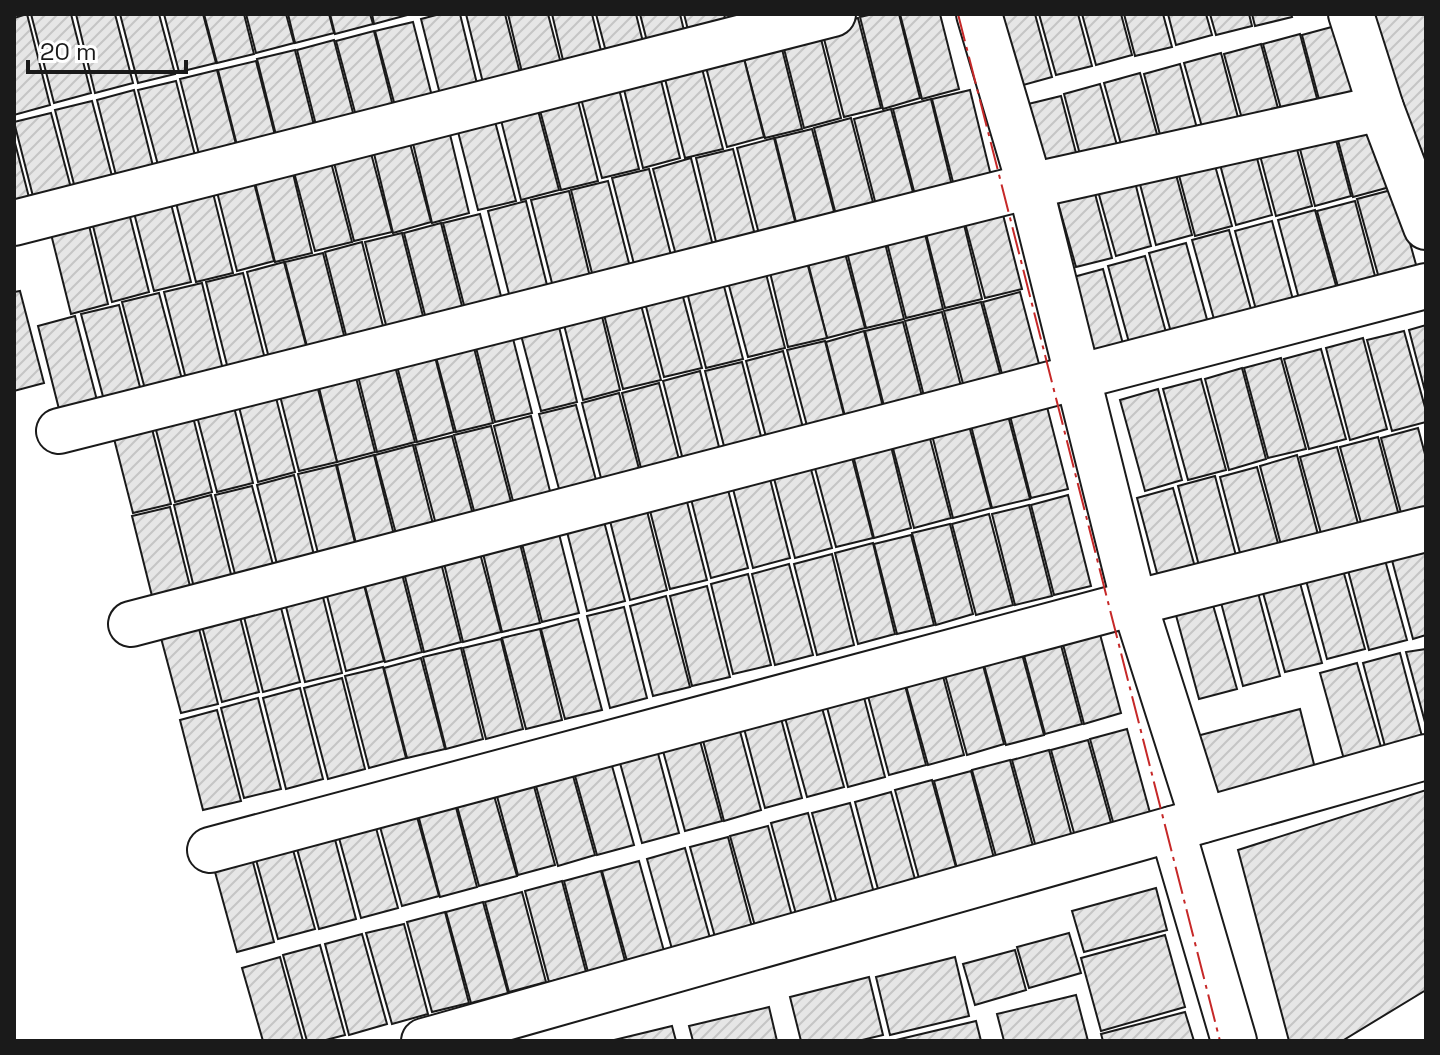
<svg xmlns="http://www.w3.org/2000/svg" width="1440" height="1055" viewBox="0 0 1440 1055" font-family="'Space Grotesk',sans-serif">
	<defs>
		<pattern id="building-hatch" width="6" height="6" patternUnits="userSpaceOnUse" patternTransform="scale(2)"><rect width="6" height="6" fill="#e6e6e6"/><path d="M-1 1l2-2M0 6l6-6M5 7l2-2" fill="none" stroke="#c5c5c5"/></pattern>
	</defs>
	<rect width="100%" height="100%" fill="#fff"/>
	<g fill="url(#building-hatch)" stroke="#1a1a1a" stroke-width="2">
		<path d="M27,14L50,105L14,115V18Z"/>
		<path d="M31,14H71L91,93L54,103Z"/>
		<path d="M76,14H115L133,83L95,93Z"/>
		<path d="M120,14H159L175,74L138,83Z"/>
		<path d="M164,14H203L216,63L179,72Z"/>
		<path d="M204,14H244L254,54L217,63Z"/>
		<path d="M246,14H286L294,43L256,53Z"/>
		<path d="M288,14H329L334,33L295,43Z"/>
		<path d="M330,14H370L373,24L335,34Z"/>
		<path d="M372,14H411L374,24Z"/>
		<path d="M440,14H460L481,100L444,110L421,19Z"/>
		<path d="M466,14H505L524,89L487,99Z"/>
		<path d="M508,14H548L565,79L526,89Z"/>
		<path d="M552,14H592L605,67L567,77Z"/>
		<path d="M596,14H636L647,58L610,67Z"/>
		<path d="M640,14H680L688,47L651,57Z"/>
		<path d="M684,14H724L729,36L692,46Z"/>
		<path d="M873,14H899L920,98L883,109L860,17Z"/>
		<path d="M900,14H940L959,89L922,99Z"/>
		<path d="M1002,14H1035L1052,77L1016,87L997,15Z"/>
		<path d="M1039,14H1078L1092,66L1056,75Z"/>
		<path d="M1082,14H1121L1132,55L1096,65Z"/>
		<path d="M1124,14H1163L1172,47L1135,56Z"/>
		<path d="M1168,14H1206L1212,35L1176,45Z"/>
		<path d="M1210,14H1249L1252,26L1216,35Z"/>
		<path d="M1252,14H1291L1292,17L1255,26Z"/>
		<path d="M1368,14H1426V163Z"/>
		<path d="M858,18L881,108L844,117L821,27Z"/>
		<path d="M413,22L436,112L399,121L375,31Z"/>
		<path d="M1339,25L1357,97L1321,107L1302,35Z"/>
		<path d="M818,27L841,118L804,128L781,37Z"/>
		<path d="M374,31L397,122L360,131L336,41Z"/>
		<path d="M1300,34L1319,106L1283,116L1263,44Z"/>
		<path d="M779,37L802,129L765,138L741,47Z"/>
		<path d="M334,40L358,132L320,141L297,50Z"/>
		<path d="M1261,44L1280,116L1244,126L1224,54Z"/>
		<path d="M741,47L764,137L727,147L703,56Z"/>
		<path d="M295,50L318,141L280,151L257,59Z"/>
		<path d="M1221,53L1240,125L1204,134L1184,63Z"/>
		<path d="M699,57L723,149L685,158L662,67Z"/>
		<path d="M256,61L279,151L241,161L218,70Z"/>
		<path d="M1180,64L1199,136L1163,146L1144,74Z"/>
		<path d="M658,68L680,158L643,168L621,77Z"/>
		<path d="M217,70L240,160L203,170L180,79Z"/>
		<path d="M1140,73L1160,145L1124,155L1104,83Z"/>
		<path d="M616,77L639,169L602,178L578,87Z"/>
		<path d="M176,81L199,171L162,180L138,90Z"/>
		<path d="M1100,84L1120,156L1083,166L1064,94Z"/>
		<path d="M575,89L598,181L561,190L537,99Z"/>
		<path d="M134,90L157,182L120,191L97,100Z"/>
		<path d="M970,90L992,180L955,190L932,99Z"/>
		<path d="M1061,96L1080,168L1044,177L1024,105Z"/>
		<path d="M535,99L559,190L521,200L498,108Z"/>
		<path d="M931,99L953,190L916,199L893,109Z"/>
		<path d="M92,101L116,191L78,200L55,110Z"/>
		<path d="M891,109L915,200L877,209L854,119Z"/>
		<path d="M492,110L516,201L478,210L455,120Z"/>
		<path d="M51,113L75,203L37,212L14,122Z"/>
		<path d="M1370,116L1390,187L1353,197L1334,125Z"/>
		<path d="M851,118L875,210L837,219L814,128Z"/>
		<path d="M447,122L469,213L432,223L410,131Z"/>
		<path d="M1332,125L1351,196L1315,206L1296,134Z"/>
		<path d="M812,129L836,219L798,230L775,138Z"/>
		<path d="M407,132L431,222L393,233L371,141Z"/>
		<path d="M1293,134L1312,206L1276,216L1257,144Z"/>
		<path d="M774,138L797,229L760,238L737,148Z"/>
		<path d="M14,139L33,213L14,217Z"/>
		<path d="M368,142L392,232L354,241L331,151Z"/>
		<path d="M1253,143L1272,215L1236,225L1217,153Z"/>
		<path d="M733,149L756,239L718,250L696,158Z"/>
		<path d="M328,151L352,242L315,251L291,161Z"/>
		<path d="M1212,155L1232,226L1195,236L1176,164Z"/>
		<path d="M691,158L714,250L677,259L653,169Z"/>
		<path d="M290,161L312,253L275,262L252,171Z"/>
		<path d="M1173,163L1192,235L1156,245L1137,173Z"/>
		<path d="M649,169L672,259L635,268L612,178Z"/>
		<path d="M251,171L274,261L237,271L214,180Z"/>
		<path d="M1133,174L1151,246L1116,256L1096,184Z"/>
		<path d="M210,181L233,273L196,282L173,191Z"/>
		<path d="M608,181L631,271L594,281L571,190Z"/>
		<path d="M1093,186L1112,258L1076,267L1056,196Z"/>
		<path d="M1395,189L1420,279L1382,289L1357,199Z"/>
		<path d="M569,191L591,281L554,291L531,200Z"/>
		<path d="M168,192L191,282L154,291L131,201Z"/>
		<path d="M999,199L1022,289L985,298L961,208Z"/>
		<path d="M126,201L149,292L112,302L89,210Z"/>
		<path d="M526,201L549,293L511,302L488,211Z"/>
		<path d="M1355,201L1379,291L1342,301L1317,211Z"/>
		<path d="M960,208L982,299L945,308L922,218Z"/>
		<path d="M1315,210L1340,300L1302,310L1278,220Z"/>
		<path d="M86,213L108,304L71,314L48,222Z"/>
		<path d="M480,214L503,304L466,313L443,223Z"/>
		<path d="M921,217L943,309L906,318L883,227Z"/>
		<path d="M1272,221L1296,311L1259,321L1235,231Z"/>
		<path d="M441,223L464,314L427,323L404,233Z"/>
		<path d="M881,227L904,319L866,328L843,236Z"/>
		<path d="M1229,230L1254,320L1217,330L1192,240Z"/>
		<path d="M402,233L425,324L388,333L365,242Z"/>
		<path d="M841,238L865,328L827,338L804,247Z"/>
		<path d="M362,242L385,334L348,343L325,252Z"/>
		<path d="M1186,243L1211,334L1174,343L1149,253Z"/>
		<path d="M803,247L827,338L788,347L766,256Z"/>
		<path d="M323,253L346,343L309,354L285,262Z"/>
		<path d="M1145,256L1170,347L1133,357L1108,266Z"/>
		<path d="M762,258L785,348L748,357L724,267Z"/>
		<path d="M284,262L308,353L270,362L247,272Z"/>
		<path d="M719,267L743,359L706,368L683,276Z"/>
		<path d="M1103,269L1127,359L1091,369L1066,279Z"/>
		<path d="M243,273L266,363L229,373L206,282Z"/>
		<path d="M678,278L702,368L664,377L641,287Z"/>
		<path d="M202,283L224,374L187,383L164,292Z"/>
		<path d="M637,290L661,380L623,389L600,299Z"/>
		<path d="M20,291L44,383L14,391V292Z"/>
		<path d="M1020,292L1044,383L1007,393L983,302Z"/>
		<path d="M159,293L183,383L146,393L122,302Z"/>
		<path d="M598,300L620,390L583,400L560,309Z"/>
		<path d="M981,302L1005,392L968,403L944,311Z"/>
		<path d="M119,305L142,395L105,404L81,314Z"/>
		<path d="M555,310L577,402L541,411L517,320Z"/>
		<path d="M942,312L965,402L928,412L905,321Z"/>
		<path d="M75,316L99,408L61,417L38,326Z"/>
		<path d="M903,322L926,412L888,422L865,331Z"/>
		<path d="M509,323L532,413L495,422L472,332Z"/>
		<path d="M1426,325V395L1409,330Z"/>
		<path d="M864,331L887,423L849,432L826,342Z"/>
		<path d="M1404,331L1426,411V422L1392,431L1367,340Z"/>
		<path d="M470,332L493,423L456,432L432,342Z"/>
		<path d="M1363,338L1387,429L1350,440L1326,348Z"/>
		<path d="M431,341L454,432L417,442L393,351Z"/>
		<path d="M825,341L848,431L811,441L787,350Z"/>
		<path d="M1321,349L1346,439L1309,449L1284,359Z"/>
		<path d="M391,351L415,442L377,452L354,360Z"/>
		<path d="M783,351L807,443L770,452L746,361Z"/>
		<path d="M1281,358L1306,449L1268,458L1244,368Z"/>
		<path d="M352,362L375,452L337,462L315,371Z"/>
		<path d="M742,362L765,452L728,462L705,371Z"/>
		<path d="M1242,368L1266,459L1229,470L1205,379Z"/>
		<path d="M313,370L337,462L299,471L276,380Z"/>
		<path d="M700,371L723,463L686,472L663,381Z"/>
		<path d="M1201,379L1226,470L1188,480L1163,389Z"/>
		<path d="M272,382L295,472L258,482L235,391Z"/>
		<path d="M659,383L683,475L645,484L622,393Z"/>
		<path d="M1158,389L1182,480L1145,491L1120,400Z"/>
		<path d="M230,391L253,483L217,492L193,401Z"/>
		<path d="M619,393L643,484L605,494L582,403Z"/>
		<path d="M1045,399L1068,489L1031,498L1008,408Z"/>
		<path d="M189,401L212,492L175,502L151,411Z"/>
		<path d="M576,405L600,495L563,504L539,414Z"/>
		<path d="M1006,408L1030,499L992,508L969,418Z"/>
		<path d="M148,413L171,504L133,513L110,423Z"/>
		<path d="M531,416L554,507L517,517L494,426Z"/>
		<path d="M967,418L991,508L953,518L930,427Z"/>
		<path d="M491,426L515,517L478,526L454,435Z"/>
		<path d="M927,427L951,518L914,528L890,437Z"/>
		<path d="M1418,428L1426,458V523L1405,528L1381,438Z"/>
		<path d="M452,436L476,526L439,536L415,445Z"/>
		<path d="M1378,437L1402,527L1365,537L1340,447Z"/>
		<path d="M889,438L911,528L874,538L851,447Z"/>
		<path d="M413,445L436,536L399,545L375,455Z"/>
		<path d="M849,446L873,538L836,547L812,457Z"/>
		<path d="M1337,447L1362,538L1325,548L1300,457Z"/>
		<path d="M374,455L397,547L359,556L337,465Z"/>
		<path d="M1297,455L1321,546L1284,556L1260,466Z"/>
		<path d="M808,458L832,548L795,558L771,467Z"/>
		<path d="M336,465L358,555L321,565L298,474Z"/>
		<path d="M767,467L790,558L753,568L730,477Z"/>
		<path d="M1257,467L1282,558L1244,568L1220,477Z"/>
		<path d="M294,475L317,567L280,576L257,485Z"/>
		<path d="M1215,476L1239,567L1202,577L1178,486Z"/>
		<path d="M725,478L748,568L711,578L688,487Z"/>
		<path d="M252,486L276,576L238,586L215,495Z"/>
		<path d="M1173,488L1198,578L1161,588L1137,498Z"/>
		<path d="M684,490L707,580L670,589L647,499Z"/>
		<path d="M211,495L234,586L196,596L174,505Z"/>
		<path d="M1068,495L1091,586L1054,595L1031,505Z"/>
		<path d="M644,499L667,590L630,600L607,509Z"/>
		<path d="M1029,505L1052,596L1015,605L992,514Z"/>
		<path d="M170,507L193,598L155,608L132,516Z"/>
		<path d="M601,510L625,601L587,611L564,520Z"/>
		<path d="M989,514L1013,605L976,615L952,524Z"/>
		<path d="M556,522L579,613L542,622L519,532Z"/>
		<path d="M950,524L973,614L936,625L912,533Z"/>
		<path d="M517,532L540,623L502,632L480,541Z"/>
		<path d="M911,535L934,625L897,634L874,544Z"/>
		<path d="M1426,541V635L1413,639L1389,549Z"/>
		<path d="M477,542L501,632L463,642L441,551Z"/>
		<path d="M873,543L895,634L858,644L835,553Z"/>
		<path d="M1382,549L1407,640L1369,650L1345,559Z"/>
		<path d="M438,551L461,642L424,652L401,561Z"/>
		<path d="M832,554L854,645L817,655L794,564Z"/>
		<path d="M1340,559L1365,649L1327,659L1303,569Z"/>
		<path d="M399,562L422,652L385,662L361,571Z"/>
		<path d="M789,564L813,655L775,665L752,574Z"/>
		<path d="M360,570L384,661L346,671L323,580Z"/>
		<path d="M1297,572L1322,663L1285,672L1260,582Z"/>
		<path d="M748,574L771,665L733,674L711,584Z"/>
		<path d="M319,581L342,673L305,682L282,591Z"/>
		<path d="M1256,585L1280,676L1243,686L1219,595Z"/>
		<path d="M707,586L730,677L692,686L670,596Z"/>
		<path d="M277,592L300,682L263,692L240,601Z"/>
		<path d="M666,596L690,687L653,696L630,606Z"/>
		<path d="M1211,598L1237,689L1199,699L1174,608Z"/>
		<path d="M236,601L259,692L222,702L198,611Z"/>
		<path d="M624,607L647,698L610,708L587,616Z"/>
		<path d="M195,613L218,704L181,713L157,623Z"/>
		<path d="M578,619L602,710L565,719L541,629Z"/>
		<path d="M1097,623L1121,713L1084,724L1060,633Z"/>
		<path d="M540,629L562,720L526,729L502,638Z"/>
		<path d="M1058,634L1082,724L1045,734L1021,644Z"/>
		<path d="M501,639L523,729L486,739L463,648Z"/>
		<path d="M1019,643L1044,735L1006,745L981,654Z"/>
		<path d="M461,648L483,739L446,749L423,657Z"/>
		<path d="M1426,649V726L1406,652Z"/>
		<path d="M1400,653L1424,744L1387,754L1363,663Z"/>
		<path d="M980,654L1004,744L967,755L942,664Z"/>
		<path d="M421,658L445,749L407,758L384,668Z"/>
		<path d="M1357,663L1383,754L1345,763L1320,673Z"/>
		<path d="M940,665L964,755L928,765L903,675Z"/>
		<path d="M383,667L406,758L369,768L345,676Z"/>
		<path d="M902,674L926,765L889,775L865,685Z"/>
		<path d="M342,678L365,769L328,779L304,688Z"/>
		<path d="M861,686L885,777L848,787L824,696Z"/>
		<path d="M300,688L323,779L286,789L263,698Z"/>
		<path d="M819,697L844,787L807,797L782,707Z"/>
		<path d="M258,698L281,789L244,798L221,708Z"/>
		<path d="M778,707L802,798L765,808L741,717Z"/>
		<path d="M1300,709L1318,780L1211,807L1193,737Z"/>
		<path d="M217,710L241,801L203,810L180,720Z"/>
		<path d="M737,720L761,810L724,821L700,729Z"/>
		<path d="M1127,729L1152,820L1115,829L1090,739Z"/>
		<path d="M697,730L722,821L685,831L660,740Z"/>
		<path d="M1088,740L1113,830L1076,840L1051,750Z"/>
		<path d="M655,742L679,833L642,843L617,752Z"/>
		<path d="M1049,750L1073,841L1037,851L1012,760Z"/>
		<path d="M609,755L634,845L597,855L572,765Z"/>
		<path d="M1010,760L1034,850L997,860L972,770Z"/>
		<path d="M570,765L595,855L558,866L533,775Z"/>
		<path d="M971,771L995,862L958,872L934,781Z"/>
		<path d="M531,775L555,865L518,875L494,785Z"/>
		<path d="M932,780L957,871L920,882L895,790Z"/>
		<path d="M491,785L517,876L479,886L454,795Z"/>
		<path d="M1426,790V990L1342,1041H1289L1238,850Z"/>
		<path d="M891,792L916,883L879,893L855,802Z"/>
		<path d="M453,796L477,887L440,897L416,807Z"/>
		<path d="M850,803L874,893L837,903L812,813Z"/>
		<path d="M414,806L439,896L402,906L377,816Z"/>
		<path d="M808,813L832,903L796,914L771,823Z"/>
		<path d="M373,817L398,908L361,918L336,827Z"/>
		<path d="M768,826L792,916L755,926L730,836Z"/>
		<path d="M332,828L356,919L319,929L294,838Z"/>
		<path d="M728,837L752,927L715,937L690,847Z"/>
		<path d="M290,839L315,929L278,939L253,849Z"/>
		<path d="M685,848L710,938L672,949L647,859Z"/>
		<path d="M250,851L274,942L237,952L212,861Z"/>
		<path d="M639,861L664,951L627,961L602,871Z"/>
		<path d="M601,871L625,961L588,972L564,881Z"/>
		<path d="M562,881L586,972L549,982L525,891Z"/>
		<path d="M1156,888L1167,930L1084,952L1072,911Z"/>
		<path d="M522,892L546,982L509,992L485,902Z"/>
		<path d="M483,902L508,993L471,1003L446,912Z"/>
		<path d="M445,912L469,1003L432,1012L407,922Z"/>
		<path d="M404,924L428,1014L392,1024L366,933Z"/>
		<path d="M1069,933L1081,973L1029,988L1017,947Z"/>
		<path d="M362,934L387,1024L349,1035L325,944Z"/>
		<path d="M1165,935L1185,1007L1101,1031L1081,958Z"/>
		<path d="M320,945L345,1035L322,1041H307L283,955Z"/>
		<path d="M1015,950L1026,990L975,1005L963,964Z"/>
		<path d="M280,957L303,1041H263L242,968Z"/>
		<path d="M955,957L969,1016L890,1035L876,977Z"/>
		<path d="M869,977L883,1035L858,1041H801L790,997Z"/>
		<path d="M1076,995L1088,1041H1004L997,1014Z"/>
		<path d="M769,1007L777,1041H693L689,1026Z"/>
		<path d="M1185,1012L1194,1041H1103L1101,1034Z"/>
		<path d="M976,1021L981,1041L896,1040Z"/>
		<path d="M672,1026L676,1041H610Z"/>
	</g>
	<g fill="none" stroke-linecap="round" stroke-linejoin="round">
		<g stroke="#1a1a1a" stroke-width="48">
			<g id="minor">
				<path d="M979,14L1030,186L1134,603L1203,820"/>
				<path d="M1351,14L1381,108L1426,227"/>
				<path d="M14,223L833,14"/>
				<path d="M59,431L1030,186L1381,108"/>
				<path d="M131,624L1426,286"/>
				<path d="M1172,829L1234,1041"/>
				<path d="M210,850L1134,603L1426,529"/>
				<path d="M424,1041L1426,757"/>
			</g>
		</g>
		<use href="#minor" stroke="#fff" stroke-width="44"/>
		<path stroke="#c62828" stroke-width="2" stroke-dasharray="28 6 4 6" stroke-linecap="butt" d="M958,14L1220,1041"/>
	</g>
	<rect width="1440" height="1055" fill="none" stroke="#1a1a1a" stroke-width="32"/>
	<path d="M28 60v12h158v-12" fill="none" stroke="#1a1a1a" stroke-width="4"/>
	<text x="40" y="60" font-size="24" fill="#1a1a1a" stroke="#ffffff" stroke-width="6" paint-order="stroke">20 m</text>
</svg>
